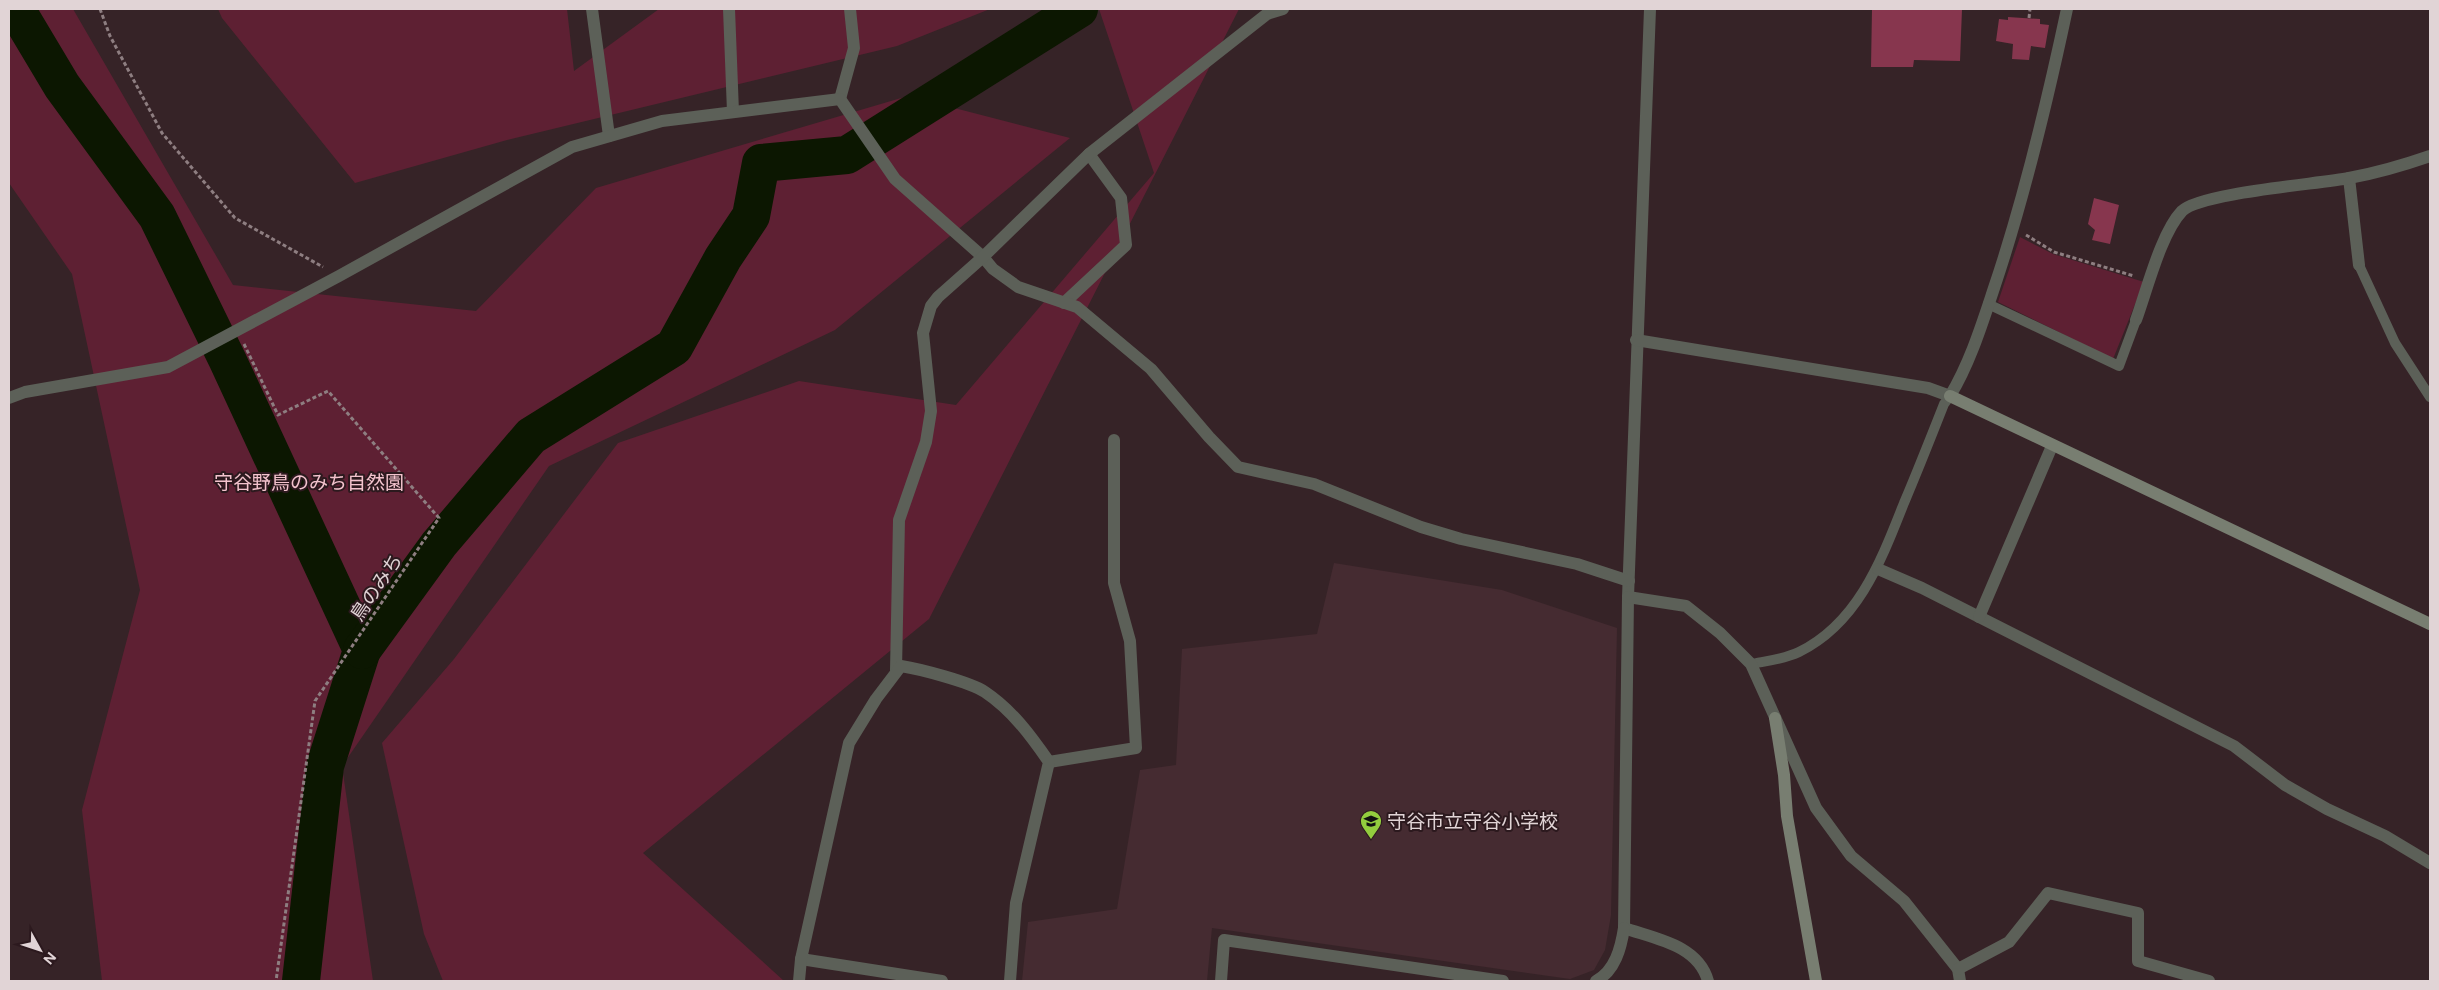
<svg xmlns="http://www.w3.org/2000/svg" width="2439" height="990" viewBox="0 0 2439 990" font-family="Figtree,'Noto Sans JP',sans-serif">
	<rect width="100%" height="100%" fill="#362327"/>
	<path fill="#452b31" d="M1334,563L1502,590L1617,628L1611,915L1605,950L1594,970L1570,979L1212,928L1207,981H1022L1028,922L1117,909L1140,770L1176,765L1182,649L1317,634Z"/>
	<g fill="#5e2033">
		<path d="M9,9H73L233,285L476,311L596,188L908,96L1070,138L835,330L549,466L342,766L373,981H102L82,810L140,590L72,274L9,183Z"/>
		<path d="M218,9H567L574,71L659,9H990L897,46L507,140L355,183L222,18Z"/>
		<path d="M1099,9H1239L929,619L643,853L784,981H443L424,934L382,743L454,659L618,443L799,381L956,405L1154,173Z"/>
		<path d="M2020,237L2053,254L2144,282L2113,359L1998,302Z"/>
	</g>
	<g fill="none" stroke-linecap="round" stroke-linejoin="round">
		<g stroke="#0c1701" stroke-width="38">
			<path d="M16,9L62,86L157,216L227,359L362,650L325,766L301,981"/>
			<path d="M362,650L439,544L531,436L674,347L723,258L751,216L761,163L847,155L1079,9"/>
		</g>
	</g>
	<g fill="#87364e">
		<path d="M1872,9H1962L1960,61L1914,60L1913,67H1871Z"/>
		<path d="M2008,17L2040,19V24L2049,25L2045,48L2031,46L2029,60L2012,59L2013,44L1996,41L1999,19L2008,20Z"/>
		<path d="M2094,198L2119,205L2110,244L2092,240L2095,230L2088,224Z"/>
	</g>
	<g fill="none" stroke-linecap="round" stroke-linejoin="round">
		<g stroke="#8e7e81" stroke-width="3" stroke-dasharray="4 2.5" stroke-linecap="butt">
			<path d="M100,9L110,36L162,133L235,218L323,267"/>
			<path d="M2029,18L2030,9"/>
			<path d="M2026,235L2054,252L2134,276"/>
			<path d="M244,344L278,415L328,391L439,518L315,701L276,981"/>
		</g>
		<g stroke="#5c6058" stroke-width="10">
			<path d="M2359,265L2395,343L2430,397"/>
			<path d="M1988,304L2119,366L2136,320"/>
			<path d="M1751,664C1766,661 1785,659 1799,652C1858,623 1881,561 1904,503C1918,470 1931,437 1944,404L1950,396"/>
		</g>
		<g stroke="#5c6058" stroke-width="12">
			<path d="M592,9L609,136"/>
			<path d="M729,9L733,112"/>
			<path d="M1650,9L1628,597L1624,928C1656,939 1698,945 1708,981"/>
			<path d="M840,99L854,48L850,9"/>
			<path d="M2349,178L2359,265"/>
			<path d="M1064,303L1126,245L1121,198L1089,154"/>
			<path d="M2136,320C2147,290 2161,233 2182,211C2200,193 2318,184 2349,178C2377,173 2404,165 2430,156"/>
			<path d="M1636,340L1928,388L1950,396C1970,363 1982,324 1994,288C2025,196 2047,103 2067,9"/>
			<path d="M9,398L25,392L168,367L339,276L572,147L662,121L840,99L895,179L983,257L993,269L1018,287L1077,307L1151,369L1209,437L1238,467L1314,484L1421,527L1461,539L1577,564L1629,581"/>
			<path d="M1878,569L1922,588L2234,746L2285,785L2327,809L2385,836L2430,863"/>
			<path d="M1628,597L1686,606L1720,633L1751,664L1816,808L1851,856L1904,901L1958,969L1960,981"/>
			<path d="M1979,617L2052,446"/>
			<path d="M896,670L899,520L926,442L931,411L923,333L931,306L938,297L983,257L1089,154L1267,14L1283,9"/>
			<path d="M1049,762L1136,748L1130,641L1114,583V440"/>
			<path d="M801,959L942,981"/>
			<path d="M1958,969L2009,942L2048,893L2138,913V961L2209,981"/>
			<path d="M799,981L801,959L849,743L876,699L901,666C920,669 970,682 985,692C1012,710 1031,736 1049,762L1016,903L1010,981"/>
			<path d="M1221,981L1224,940L1503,981"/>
			<path d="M1596,981C1615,971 1621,948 1624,928"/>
		</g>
		<g stroke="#787e71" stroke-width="12">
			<path d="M1950,396L2430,624"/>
			<path d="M1775,718L1784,775L1787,816L1816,981"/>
		</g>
	</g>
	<defs>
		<g id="school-pin" transform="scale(1.125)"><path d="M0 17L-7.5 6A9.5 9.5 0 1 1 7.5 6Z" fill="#93cd3e" stroke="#2c191e"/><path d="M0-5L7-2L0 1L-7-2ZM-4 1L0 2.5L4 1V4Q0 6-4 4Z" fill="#111"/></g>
	</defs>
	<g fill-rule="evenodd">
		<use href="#school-pin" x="1371" y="821"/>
	</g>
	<g text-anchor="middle" stroke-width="4" stroke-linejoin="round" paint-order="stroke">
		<g font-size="19" fill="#f3c3cd" stroke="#2c191e">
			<text x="309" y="489">守谷野鳥のみち自然園</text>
		</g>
		<g font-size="19" fill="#e1d4d6" stroke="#2c191e">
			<text transform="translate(376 587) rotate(-56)" y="7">鳥のみち</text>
		</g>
		<g font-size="19" fill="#e1d4d6" stroke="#2c191e" text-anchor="start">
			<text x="1387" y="828">守谷市立守谷小学校</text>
		</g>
	</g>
	<rect width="2439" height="990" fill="none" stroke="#e1d4d6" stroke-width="20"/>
	<g transform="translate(40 950) rotate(130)" stroke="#2c191e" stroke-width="4" paint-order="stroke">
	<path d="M0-4L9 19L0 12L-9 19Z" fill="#e1d4d6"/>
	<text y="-8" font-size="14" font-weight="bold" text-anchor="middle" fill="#e1d4d6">N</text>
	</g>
</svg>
